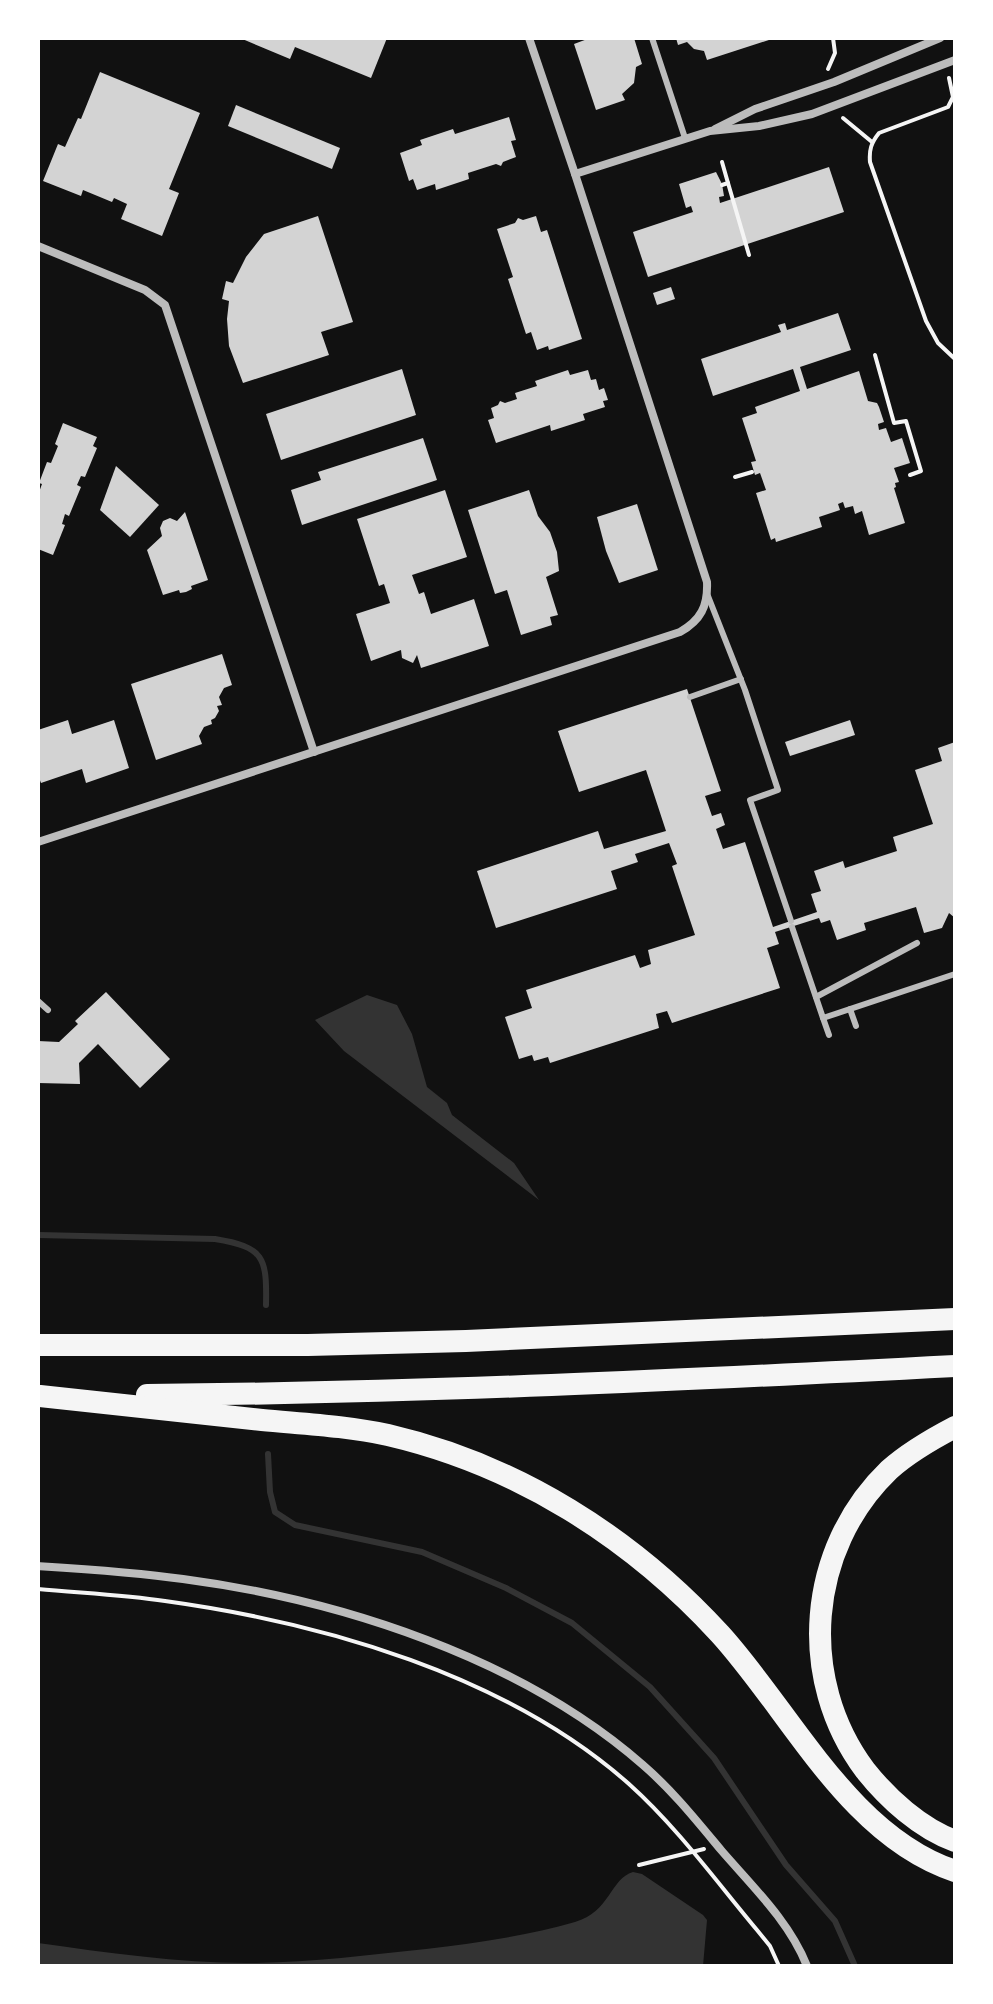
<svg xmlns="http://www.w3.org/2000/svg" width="993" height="2004" viewBox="0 0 993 2004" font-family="Jost,sans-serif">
	<rect width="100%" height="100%" fill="#111"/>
	<g fill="#333">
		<path d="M367,995L397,1005L412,1034L427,1087L447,1103L452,1115L514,1163L539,1200L344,1051L315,1020Z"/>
		<path d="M633,1872L642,1874L703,1915L707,1920L703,1966H38V1943C109,1953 185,1964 256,1963C313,1962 369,1955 426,1949C475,1943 527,1936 575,1922C610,1912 610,1879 633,1872Z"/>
	</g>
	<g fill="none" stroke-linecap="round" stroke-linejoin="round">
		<g stroke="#333" stroke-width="6">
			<path d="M38,1235L215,1239C264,1247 267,1257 266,1305"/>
			<path d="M268,1454L270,1492L275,1512L295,1525L422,1552L506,1588L572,1623L650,1687L714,1758L786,1865L835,1921L855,1966"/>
		</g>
	</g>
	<g fill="#d3d3d3">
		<path d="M240,38H387L371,78L295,47L290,59Z"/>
		<path d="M590,38H634L642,64L636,67L634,83L622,94L625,100L596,110L574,44Z"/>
		<path d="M676,38H772V39L707,60L704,51L694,49L687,42L678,45Z"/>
		<path d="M100,72L200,113L169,189L179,193L162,236L121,219L127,204L114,198L112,202L83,190L81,196L43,181L58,144L65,147L78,118L81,119Z"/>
		<path d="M236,105L340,148L332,169L228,126Z"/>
		<path d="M509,117L516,140L511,141L516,157L503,162L501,166L496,164L468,173L469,179L436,190L435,184L417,190L413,179L409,181L400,153L422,145L420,140L453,129L455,134Z"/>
		<path d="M829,167L844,212L648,277L633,232L693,212L691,206L686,208L679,184L716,172L722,184L724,196L719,197L720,203Z"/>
		<path d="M318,216L353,322L321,332L329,355L243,383L229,346L227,319L229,301L222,299L226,281L233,283L246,257L264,234Z"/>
		<path d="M536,216L541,232L547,230L582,339L549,350L548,346L537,350L531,332L526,334L508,279L513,277L497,229L515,223L518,218L523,220Z"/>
		<path d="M671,287L675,299L657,305L653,293Z"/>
		<path d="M838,313L851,350L800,367L807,389L859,371L868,401L877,403L879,407L884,422L878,424L879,430L886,428L891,442L902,438L910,463L894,468L899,482L895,483L896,487L894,488L905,523L869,535L862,511L855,514L853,506L845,508L843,502L838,504L840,510L819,517L822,527L776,542L775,538L771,540L756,493L766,490L760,473L755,475L751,462L756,461L742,418L757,413L755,407L800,391L793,369L713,396L701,359L781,332L778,325L785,323L787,330Z"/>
		<path d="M402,369L416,415L281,460L266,414Z"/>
		<path d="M568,370L570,375L588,370L591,380L596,379L599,390L604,388L608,400L603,401L605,407L583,414L585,420L551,431L550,425L496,443L488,420L494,418L491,408L498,405L500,401L505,403L517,399L515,393L537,386L535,381Z"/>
		<path d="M63,423L97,437L93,446L97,448L85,477L81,476L77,485L81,487L69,516L65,514L62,524L65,525L53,555L38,549V495L42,484L39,483L47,462L51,463L58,446L55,444Z"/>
		<path d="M423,438L437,480L302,525L291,490L321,480L318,472Z"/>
		<path d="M116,466L159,505L130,537L100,510Z"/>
		<path d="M445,490L467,557L412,575L419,594L424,592L431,614L474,599L489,646L421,668L417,655L413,663L402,658L401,650L371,661L356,614L390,603L384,584L379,586L357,519Z"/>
		<path d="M529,490L538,516L550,532L557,552L559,571L546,577L558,615L550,617L552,625L521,635L507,590L495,594L468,510Z"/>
		<path d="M637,504L658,570L619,583L606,551L597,517Z"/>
		<path d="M185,512L208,580L191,586L192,589L186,592L180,593L179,590L163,595L147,550L162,536L160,528L163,521L170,518L177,521Z"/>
		<path d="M222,654L232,685L224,688L219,697L222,705L217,706L219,711L215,718L211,720L212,724L204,727L199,736L202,744L156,760L131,684Z"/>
		<path d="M687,689L721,791L705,796L712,816L721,813L725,825L716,829L723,849L745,842L773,927L817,912L811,894L821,891L814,871L843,861L845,868L897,851L893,837L933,824L915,770L942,761L938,748L955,742V918L949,913L942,928L924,933L916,907L864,923L866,930L837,940L830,920L821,923L819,918L775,932L779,944L767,948L780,988L672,1023L667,1011L656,1014L659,1028L550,1063L548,1057L534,1061L532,1055L519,1059L505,1017L532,1008L526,990L635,955L640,968L651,964L648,950L695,935L672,866L677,864L669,843L635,854L638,862L611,871L617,889L496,928L477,871L598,831L604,849L666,831L646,770L579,792L558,731Z"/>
		<path d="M68,720L72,734L114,720L129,768L86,783L82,769L41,783L38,775V730Z"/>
		<path d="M850,720L855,735L790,756L785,742Z"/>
		<path d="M106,992L170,1059L140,1088L98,1044L79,1063L80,1084L38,1083V1041L59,1042L78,1024L75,1021Z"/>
	</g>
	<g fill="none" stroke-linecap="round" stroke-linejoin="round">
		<g stroke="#f5f5f5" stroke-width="4">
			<path d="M828,69L835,53L833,38"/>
			<path d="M949,78L953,97L948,107L879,133C871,143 869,150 870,162L926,321L938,343L955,359"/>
			<path d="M843,118L872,142"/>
			<path d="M722,162L728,183L722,185"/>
			<path d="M728,183L749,255"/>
			<path d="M875,355L894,423L906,421L921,471L910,475"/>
			<path d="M735,477L752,472"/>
			<path d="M38,1589C80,1593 123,1595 165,1601C324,1623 506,1675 629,1784C677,1827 716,1881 757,1930L770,1946L779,1966"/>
			<path d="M639,1865L704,1849"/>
		</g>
		<g stroke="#bcbcbc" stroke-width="6">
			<path d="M652,38L685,138"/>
			<path d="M708,596L745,690L778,790L750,800L791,921"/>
			<path d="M690,697L741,679"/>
			<path d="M792,927L823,1018L955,974"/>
			<path d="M816,997L917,943"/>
			<path d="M38,1001L48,1010"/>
			<path d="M850,1009L856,1026"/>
			<path d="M823,1018L829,1035"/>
		</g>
		<g stroke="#bcbcbc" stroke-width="8">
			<path d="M529,38L575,174L710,131L759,126L812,114L955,60"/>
			<path d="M715,129L755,109L834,82L940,38"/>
			<path d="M38,246L145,290L165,305L314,752"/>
			<path d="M38,842L680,632C701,620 708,606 707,582L575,174"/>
			<path d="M38,1566C86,1569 135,1572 183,1579C341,1600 521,1658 643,1765C672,1790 696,1820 721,1850C752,1886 789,1921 807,1966"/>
		</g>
		<g stroke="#f5f5f5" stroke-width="22">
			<path d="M38,1345H308L466,1341L955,1319"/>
			<path d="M147,1395C417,1393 686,1380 955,1366"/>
			<path d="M40,1396C114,1404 188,1412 262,1420C304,1424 347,1426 388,1435C517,1465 631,1537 720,1634C791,1712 849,1836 955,1871"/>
			<path d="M955,1427C932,1439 909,1452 889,1470C807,1549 797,1679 865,1770C888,1799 920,1828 955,1841"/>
		</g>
	</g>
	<rect width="993" height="2004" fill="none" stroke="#ffffff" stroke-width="80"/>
</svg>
